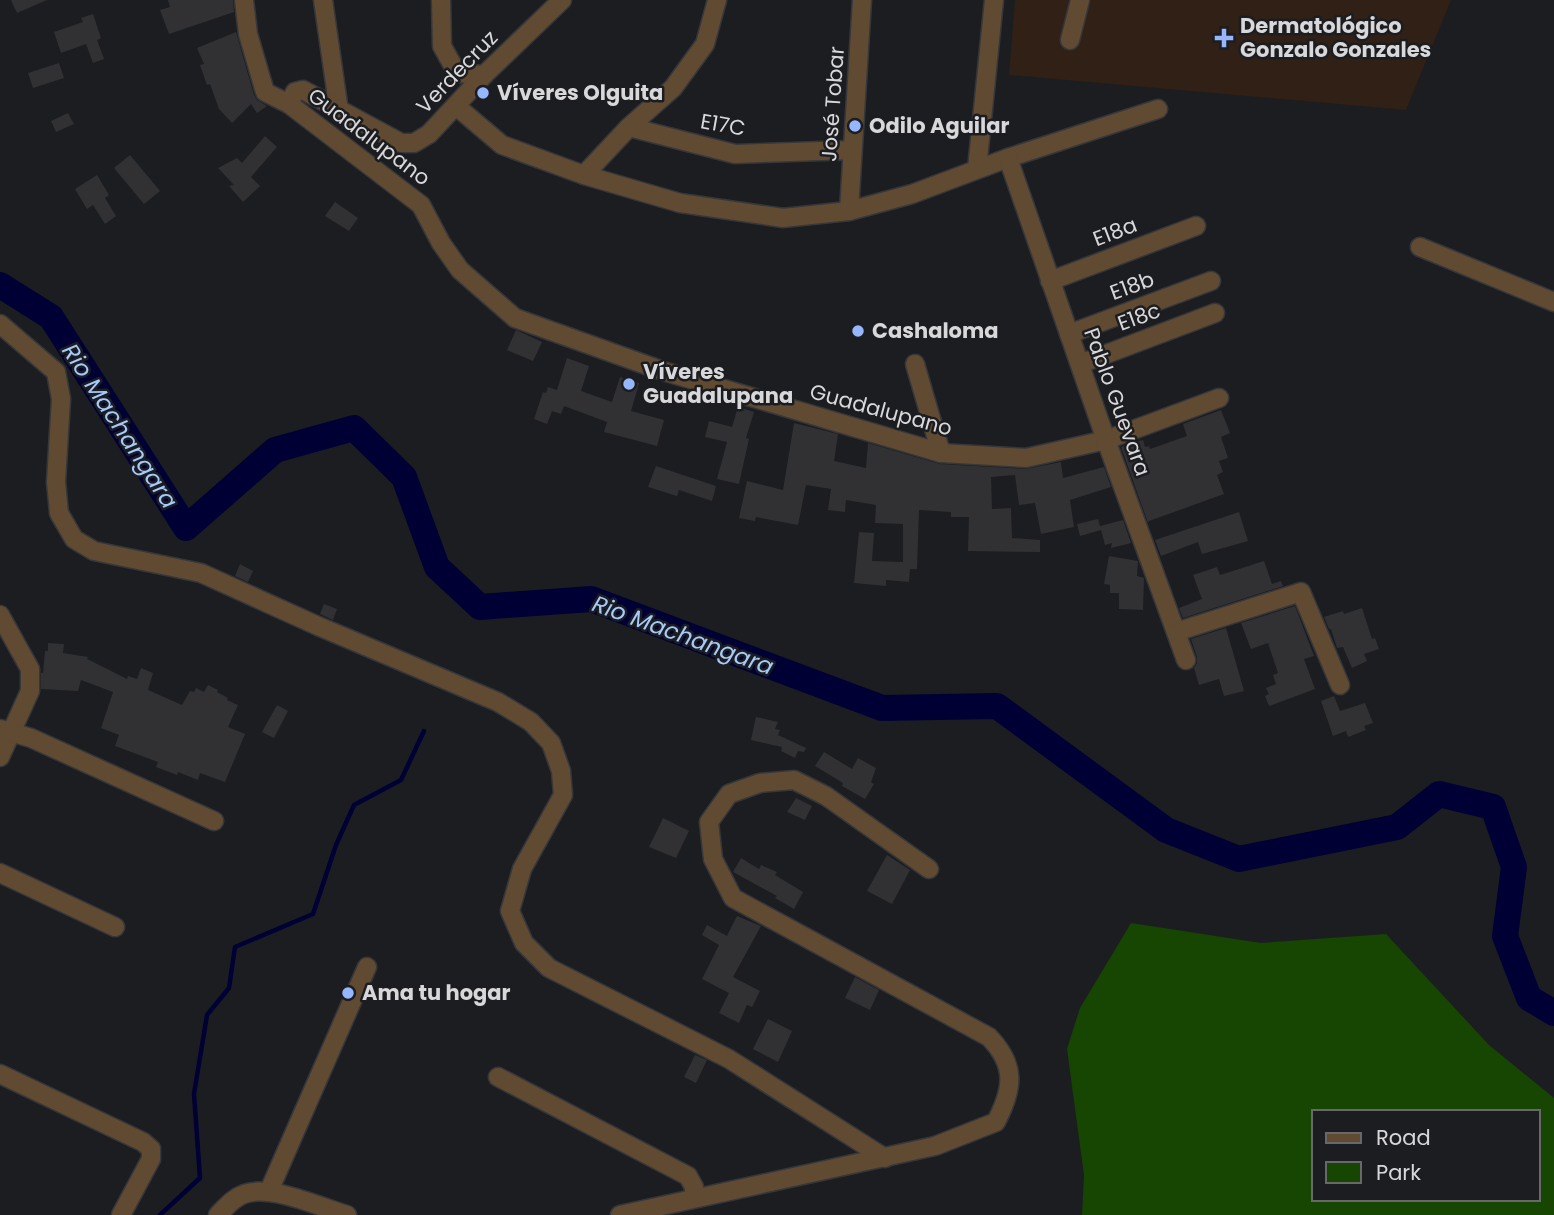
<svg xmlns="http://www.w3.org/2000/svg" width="1554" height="1215" viewBox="0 0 1554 1215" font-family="Poppins,sans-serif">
	<rect width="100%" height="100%" fill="#1c1d20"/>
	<path fill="#302016" d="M1015,0H1451L1406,110L1009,75Z"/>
	<path fill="#174502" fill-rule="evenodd" d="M1131,923L1261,943L1386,934L1489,1045L1554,1098V1215H1082L1084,1175L1067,1049L1080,1008ZM1314,1112H1538V1199H1314Z"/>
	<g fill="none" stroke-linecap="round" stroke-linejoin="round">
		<path stroke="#000034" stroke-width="4.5" d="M160,1215L200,1178L194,1094L207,1015L229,988L235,947L313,914L336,845L354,805L401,780L424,731"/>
		<path stroke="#000034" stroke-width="26" d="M0,285L51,317L186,528L275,450L354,428L404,477L437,567L480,607L591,599L882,708L997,706L1166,830L1239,859L1397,827L1439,794L1493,807L1514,867L1505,936L1529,998L1554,1013"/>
	</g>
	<g fill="#313134">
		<path d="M11,0H47L17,13Z"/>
		<path d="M168,0H233L234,12L169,34L160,10L170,7Z"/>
		<path d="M93,14L101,38L97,40L104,59L93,63L86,44L61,53L54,32L83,22L81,18Z"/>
		<path d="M236,32L254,95L257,100L267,106L257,113L251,104L232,123L219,109L210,84L207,85L200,65L204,64L197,48Z"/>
		<path d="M59,63L64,78L33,88L28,73Z"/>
		<path d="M68,113L74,124L56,132L51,121Z"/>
		<path d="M265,136L277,147L251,177L260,186L243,202L229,186L234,185L218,168L237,158L242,163Z"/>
		<path d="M130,155L160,191L144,204L114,168Z"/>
		<path d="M97,175L109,195L105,198L116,216L105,224L93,205L87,209L75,189Z"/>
		<path d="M335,202L358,218L349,231L325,216Z"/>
		<path d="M516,330L542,342L533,361L507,350Z"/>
		<path d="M567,358L589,366L581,391L612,402L620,377L639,383L631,411L664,420L657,446L604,432L607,422L564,406L561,414L552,411L547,424L534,419L543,392L546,393L548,387L557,390Z"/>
		<path d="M738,407L754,412L746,438L749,439L739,484L717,479L727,442L705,437L709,421L732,427Z"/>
		<path d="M1221,410L1230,433L1221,437L1228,458L1219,461L1223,472L1217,475L1224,494L1149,521L1148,523L1121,447L1143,440L1145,447L1149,446L1150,449L1187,436L1183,424Z"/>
		<path d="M794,423L838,434L834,461L866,468L868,443L940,464L1026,469L1061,462L1063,478L1104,467L1111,487L1070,500L1074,527L1041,534L1035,503L1019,505L1015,475L991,477L992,509L1011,508L1012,538L1040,540V552L968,551L969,517H951V512L919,510L917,569H910L909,582L886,580V586L854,583L859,532L874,533L872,561L903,562V524L875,523L876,505L846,500L845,512L828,510L831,489L806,485L798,525L756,517L755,521L739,518L747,481L783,490Z"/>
		<path d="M656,466L716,486L712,501L679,490L677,496L648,487Z"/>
		<path d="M1239,512L1248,541L1202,554L1198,542L1161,556L1155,540Z"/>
		<path d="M1098,519L1100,526L1123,520L1131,543L1111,548L1112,543L1105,545L1101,530L1080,536L1077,524Z"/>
		<path d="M1109,556L1138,561L1137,576L1144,578L1143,610L1119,609V593H1110V585L1104,584Z"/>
		<path d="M1264,561L1272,584L1281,581L1283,586L1183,618L1179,608L1202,599L1193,575L1217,567L1220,575Z"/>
		<path d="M240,564L253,571L248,582L235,576Z"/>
		<path d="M324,604L337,609L333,620L320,614Z"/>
		<path d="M1295,606L1314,656L1304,659L1315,689L1269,706L1265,696L1269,694L1266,688L1276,684L1273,675L1278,673L1268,643L1251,649L1241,623Z"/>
		<path d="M1362,608L1372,639L1375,638L1379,649L1364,654L1367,661L1352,668L1343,647L1337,648L1331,629H1329L1324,617L1343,611L1344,614Z"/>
		<path d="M1226,628L1244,691L1224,696L1219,679L1199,685L1194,668L1197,663V657L1191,639Z"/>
		<path d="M48,643L64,644L63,653L88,657L87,659L127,679L128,676L137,679L141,668L153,673L148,690L182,705L190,691L194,692L196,688L204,692L208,685L218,690L217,692L228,698L227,700L238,705L228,727L245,734L225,782L200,773L198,780L178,772L177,775L156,767L158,762L115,746L119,735L101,728L113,692L81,680L78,691L41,689V673H43L45,651H48Z"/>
		<path d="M1334,696L1340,711L1365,703L1373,723L1364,726L1366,730L1348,737L1346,731L1333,736L1321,701Z"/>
		<path d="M277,705L288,711L274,738L262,732Z"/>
		<path d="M756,717L778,722L775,729L780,730L778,735L806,748L804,752L798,751L795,758L781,751L782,747L751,740Z"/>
		<path d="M824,752L852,769L858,758L876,768L871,782L874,784L865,799L842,786L843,783L815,766Z"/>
		<path d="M796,798L812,806L805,820L787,812Z"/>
		<path d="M663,818L689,831L676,858L649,847Z"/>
		<path d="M887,855L910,870L892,904L867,891Z"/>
		<path d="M741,858L759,869L761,865L777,872L775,875L803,892L794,909L775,898L777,896L733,872Z"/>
		<path d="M737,916L761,926L733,977L760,991L752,1007L747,1005L739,1023L719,1013L729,993L702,979L719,945L702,935L707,925L727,936Z"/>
		<path d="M855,977L879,990L870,1010L845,998Z"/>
		<path d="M768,1019L792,1031L778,1062L753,1049Z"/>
		<path d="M695,1055L707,1060L696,1083L684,1077Z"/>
	</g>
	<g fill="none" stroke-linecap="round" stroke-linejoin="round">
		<g stroke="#36373a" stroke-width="21">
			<g id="minor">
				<path d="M244,0L248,34L265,92L289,104L421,205L441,243L460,270L515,318L663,371L941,453L1026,458L1106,440L1219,398"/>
				<path d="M323,0L339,111"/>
				<path d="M441,0L442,46L457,73L484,75"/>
				<path d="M1070,40L1080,0"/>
				<path d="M289,104L295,92L303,90L401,143H414L429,134L484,75L562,0"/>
				<path d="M456,106L502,145L584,175L680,203L783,218L849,211L912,194L1008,158L1158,109"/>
				<path d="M629,127L735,154L852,150"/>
				<path d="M1008,158L1106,440L1186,660"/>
				<path d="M977,169L994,0"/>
				<path d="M584,175L629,127L673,88L705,44L717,0"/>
				<path d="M849,211L862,0"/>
				<path d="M1420,247L1554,302"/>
				<path d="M1050,281L1196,226"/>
				<path d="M0,324L56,372L61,399L56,482L59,513L74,539L94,551L201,573L318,626L498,702L531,722L551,743L561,771L563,795L522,869L510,911L524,943L549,968L729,1059L885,1158"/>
				<path d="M1069,334L1211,281"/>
				<path d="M915,364L941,453"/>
				<path d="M1080,364L1215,313"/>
				<path d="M0,615L30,669V691L0,757"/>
				<path d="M1176,632L1301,592L1340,685"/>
				<path d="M0,729L31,738L214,821"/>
				<path d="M0,873L115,927"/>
				<path d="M0,1074L143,1142L151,1149V1159L121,1215"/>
				<path d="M498,1077L688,1176L694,1187V1198"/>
				<path d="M269,1191L367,967"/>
				<path d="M218,1215C226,1207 233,1198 244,1194C270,1184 320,1207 347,1215"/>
				<path d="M620,1215L935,1146L996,1122C1013,1089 1017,1066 989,1037L733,898L713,859L709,822L729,794L760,783L794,780L826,796L929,869"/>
			</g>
		</g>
		<use href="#minor" stroke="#604a32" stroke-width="18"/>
	</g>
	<g fill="#96b6fd" stroke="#1c1d20" stroke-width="2.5">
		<path d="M1220.5 27.5h7v7h7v7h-7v7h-7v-7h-7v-7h7z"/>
		<circle cx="483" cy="93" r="7"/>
		<circle cx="855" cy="126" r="7"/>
		<circle cx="858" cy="331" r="7"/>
		<circle cx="629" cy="384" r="7"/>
		<circle cx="348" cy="993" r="7"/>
	</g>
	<g text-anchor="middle" stroke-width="5" stroke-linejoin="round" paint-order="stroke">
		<g font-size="21" font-weight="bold" fill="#d8d8da" stroke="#1c1d20" text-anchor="start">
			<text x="1240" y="33">Dermatológico<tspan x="1240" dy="24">Gonzalo Gonzales</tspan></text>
			<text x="497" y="100">Víveres Olguita</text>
			<text x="869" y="133">Odilo Aguilar</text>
			<text x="872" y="338">Cashaloma</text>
			<text x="643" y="379">Víveres<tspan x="643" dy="24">Guadalupana</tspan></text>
			<text x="362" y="1000">Ama tu hogar</text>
		</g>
		<g font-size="21" fill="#d8d8da" stroke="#1c1d20">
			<text transform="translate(457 72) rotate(-46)" y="7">Verdecruz</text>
			<text transform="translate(833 104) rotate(-86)" y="7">José Tobar</text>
			<text transform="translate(723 125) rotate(10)" y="7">E17C</text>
			<text transform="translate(369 137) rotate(37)" y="7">Guadalupano</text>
			<text transform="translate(1115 232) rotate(-21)" y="7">E18a</text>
			<text transform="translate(1132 286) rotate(-20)" y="7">E18b</text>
			<text transform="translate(1139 317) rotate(-20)" y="7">E18c</text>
			<text transform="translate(1117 402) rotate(70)" y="7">Pablo Guevara</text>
			<text transform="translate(881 410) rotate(15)" y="7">Guadalupano</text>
		</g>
		<g font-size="23" font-style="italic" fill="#a6cafc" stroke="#1c1d20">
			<text transform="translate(120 426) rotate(57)" y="8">Rio Machangara</text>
			<text transform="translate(683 635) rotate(20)" y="8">Rio Machangara</text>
		</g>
	</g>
	<rect x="1312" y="1110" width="228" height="91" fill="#1c1d20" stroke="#67686a" stroke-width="2"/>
	<rect x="1326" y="1133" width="35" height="10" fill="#604a32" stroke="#67686a" stroke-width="2"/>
	<text x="1376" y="1145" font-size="21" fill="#d8d8da">Road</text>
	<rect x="1326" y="1162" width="35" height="21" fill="#174502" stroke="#67686a" stroke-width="2"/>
	<text x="1376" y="1180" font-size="21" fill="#d8d8da">Park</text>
</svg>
